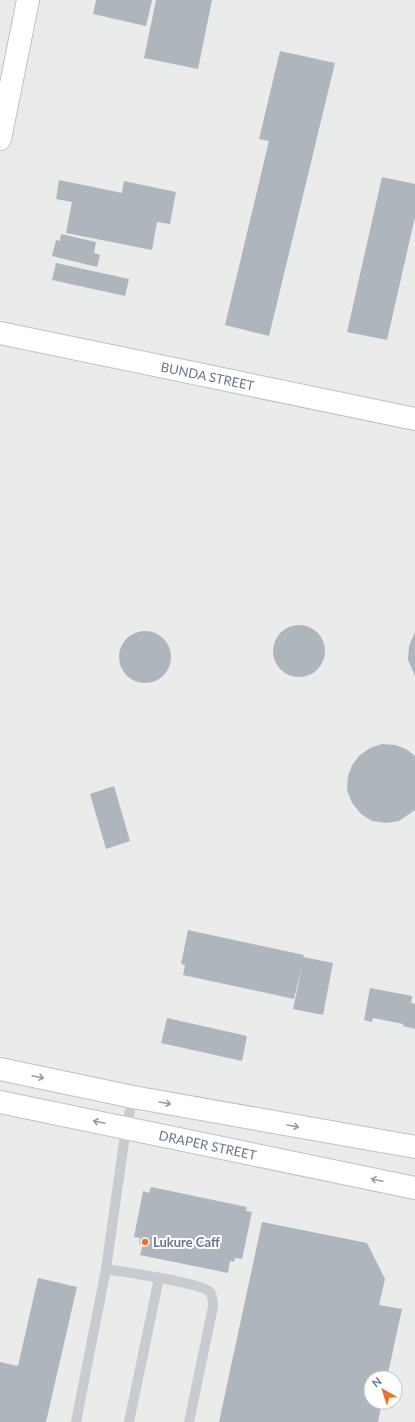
<svg xmlns="http://www.w3.org/2000/svg" width="415" height="1422" viewBox="0 0 415 1422" font-family="Lato,sans-serif">
	<rect width="100%" height="100%" fill="#f9faf8"/>
	<path fill="#eaebeb" fill-rule="evenodd" d="M0,0H415V1422H0ZM371,1378H395V1402H371Z"/>
	<g fill="#aeb5bd">
		<path d="M96,0H152L146,26L93,14Z"/>
		<path d="M156,0H212L198,69L144,58Z"/>
		<path d="M280,51L335,63L269,336L225,325L269,141L259,139Z"/>
		<path d="M382,177L415,184V217L387,340L347,332Z"/>
		<path d="M59,180L122,193L124,181L176,192L170,224L157,222L152,250L66,233L72,202L56,199Z"/>
		<path d="M61,234L96,242L94,253L100,255L97,267L52,256L56,240L60,241Z"/>
		<path d="M56,263L129,279L125,296L52,280Z"/>
		<circle cx="299" cy="651" r="26"/>
		<circle cx="145" cy="657" r="26"/>
		<path d="M415,632V676L408,660L409,646Z"/>
		<path d="M382,744L395,745L406,749L415,756V810L399,821L386,823L372,821L361,814L352,803L347,790L348,776L352,765L360,755L370,748Z"/>
		<path d="M114,786L130,841L106,849L90,794Z"/>
		<path d="M188,930L304,955L303,957L333,963L323,1015L293,1009L303,962L294,999L183,975L185,965L181,964Z"/>
		<path d="M370,988L412,996L411,1003L415,1004V1029L403,1026V1024L373,1018L372,1022L364,1020Z"/>
		<path d="M167,1018L247,1036L242,1061L161,1043Z"/>
		<path d="M151,1187L247,1207L246,1211L252,1212L242,1259L235,1258L234,1262L230,1261L228,1273L140,1255L143,1245L139,1244L140,1238L134,1237L143,1191L149,1193Z"/>
		<path d="M262,1222L367,1243L385,1279L379,1305L402,1309L387,1378H371V1402H382L378,1422H219Z"/>
		<path d="M38,1278L77,1287L46,1422H0V1362L18,1366Z"/>
	</g>
	<g fill="none" stroke-linecap="round" stroke-linejoin="round">
		<g stroke="#bcc0c6" stroke-width="24">
			<g id="secondary">
				<path d="M0,139L28,0"/>
				<path id="s1" d="M0,333L415,419"/>
				<path d="M0,1069L133,1097L415,1147"/>
				<path id="s2" d="M0,1102L415,1188"/>
			</g>
		</g>
		<g stroke="#c8cbcf" stroke-width="10">
			<path d="M133,1097L126,1128L106,1269C123,1272 200,1282 210,1292C213,1296 213,1302 213,1307L189,1422"/>
			<path d="M76,1422L106,1269"/>
			<path d="M129,1422L159,1278"/>
		</g>
		<use href="#secondary" stroke="#fff" stroke-width="22"/>
	</g>
	<defs><path id="oneway-shaft" d="M-6 0H5M1.5-3L5.5 0L1.5 3" fill="none" stroke-width="1.6" stroke-linecap="round" stroke-linejoin="round"/></defs>
	<g stroke="#959ead">
		<use href="#oneway-shaft" transform="translate(38 1077) rotate(12)"/>
		<use href="#oneway-shaft" transform="translate(165 1103) rotate(10)"/>
		<use href="#oneway-shaft" transform="translate(99 1122) rotate(-168)"/>
		<use href="#oneway-shaft" transform="translate(293 1126) rotate(10)"/>
		<use href="#oneway-shaft" transform="translate(377 1180) rotate(-168)"/>
	</g>
	<circle fill="#e97529" stroke="#fff" stroke-width="1.5" cx="145" cy="1242" r="4"/>
	<g text-anchor="middle" stroke-width="4" stroke-linejoin="round" paint-order="stroke">
		<g font-size="13" fill="#68758a" stroke="#fff">
			<text dy="5" stroke="none"><textPath href="#s1" startOffset="212">BUNDA STREET</textPath></text>
			<text dy="5" stroke="none"><textPath href="#s2" startOffset="212">DRAPER STREET</textPath></text>
		</g>
		<g font-size="13" font-weight="bold" fill="#68758a" stroke="#fff" text-anchor="start">
			<text x="153" y="1247">Lukure Caff</text>
		</g>
	</g>
	<g transform="translate(383 1390) rotate(321)"><circle r="19" fill="#ffffff" stroke="#c3c8d0"/>
	<path d="M0-3L7 15L0 10L-7 15Z" fill="#e97529"/>
	<text y="-6" font-size="11" font-weight="bold" text-anchor="middle" fill="#68758a">N</text>
	</g>
</svg>
